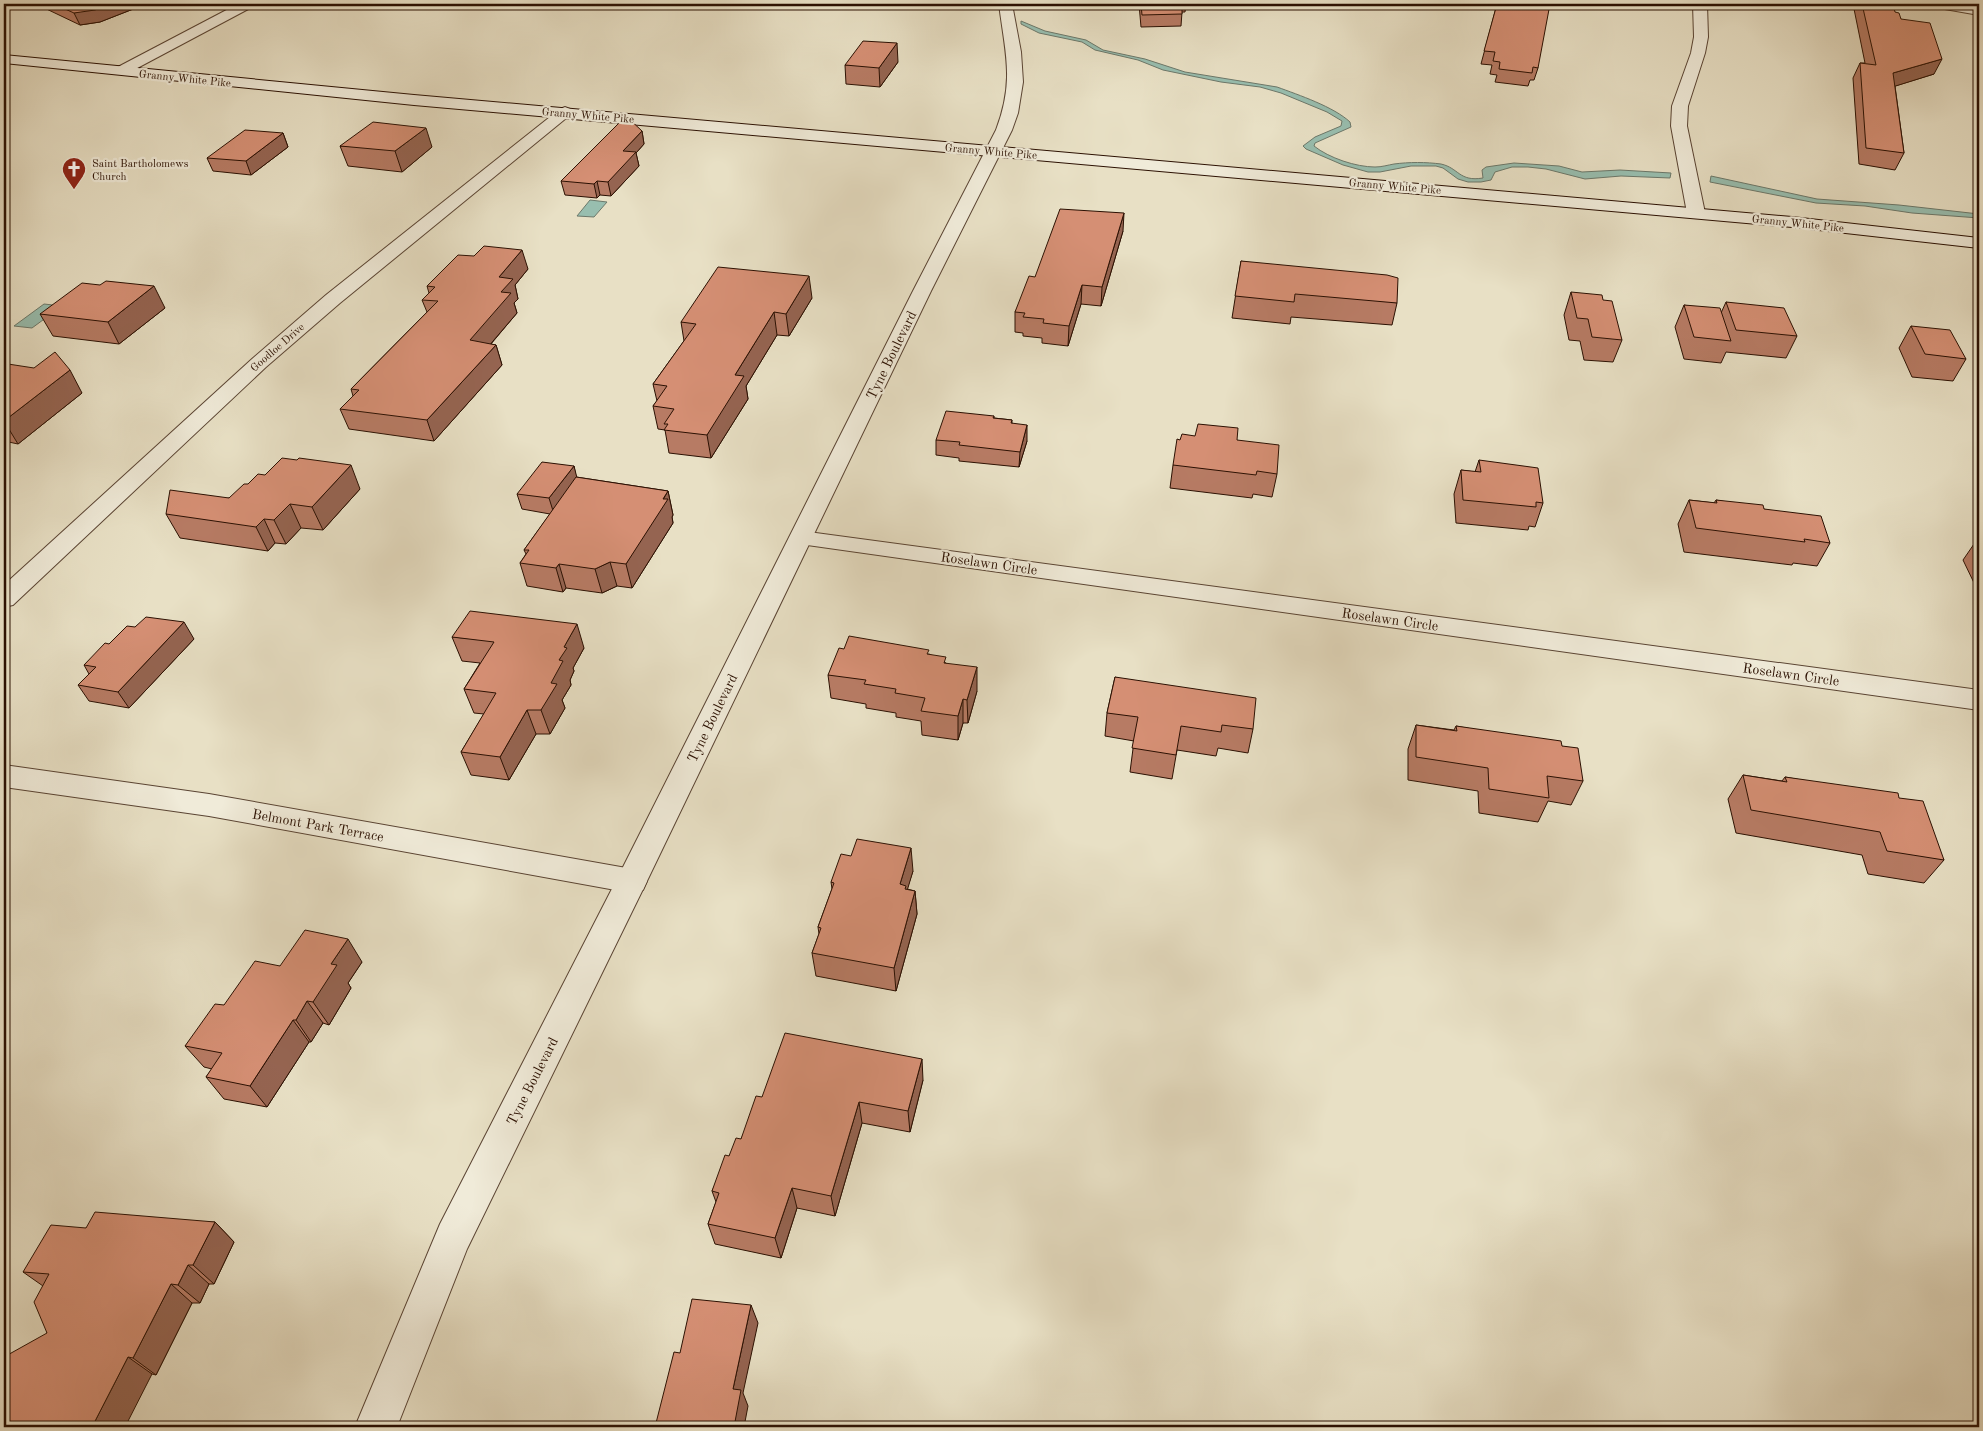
<svg xmlns="http://www.w3.org/2000/svg" width="1983" height="1431" viewBox="0 0 1983 1431" font-family="'Old Standard TT',serif">
	<rect width="100%" height="100%" fill="#e8e0c5"/>
	<filter id="stains"><feTurbulence type="fractalNoise" baseFrequency=".004" numOctaves="4"/><feColorMatrix values="0 0 0 0 .2 0 0 0 0 .09 0 0 0 0 .02 0 0 0 .5 -.17"/></filter>
	<radialGradient id="worn" r=".72"><stop offset=".6" stop-color="#630" stop-opacity="0"/><stop offset="1" stop-color="#630" stop-opacity=".3"/></radialGradient>
	<g fill="#98beaf" stroke="#6c786a">
		<path d="M1021,21L1045,31L1086,40L1103,50L1145,59L1185,72L1277,87C1299,95 1334,107 1350,122L1351,127L1315,143L1314,146C1329,158 1356,167 1375,167C1382,167 1388,165 1394,164C1409,162 1426,162 1441,164C1459,168 1459,182 1483,178L1482,170L1486,167L1514,163L1559,166L1582,172L1620,170L1671,173L1670,178L1621,176L1585,179L1546,169L1528,167H1512L1495,172L1491,180L1481,182H1468L1458,179L1443,168L1436,166H1411L1380,172H1368L1343,165L1306,149L1303,146L1315,137L1341,126L1342,121L1327,112L1281,93L1260,87L1221,82L1163,70L1138,60L1095,50L1082,42L1039,33L1021,24Z"/>
		<path d="M1711,176L1817,199L1899,205L1979,214V218L1912,213L1865,206L1816,203L1710,182Z"/>
		<path d="M590,200L607,202L594,217L577,216Z"/>
		<path d="M44,304L62,306L32,328L14,326Z"/>
	</g>
	<g fill="none" stroke-linecap="round" stroke-linejoin="round">
		<g stroke="#5a4433" stroke-width="2">
			<g id="minor">
				<path d="M238,4H254L252,7L126,74H116L114,71L116,68Z"/>
				<path d="M1933,4H1960L1979,7V15L1939,8L1934,7Z"/>
				<path d="M565,107L570,109L573,112L570,115L340,303L266,367L13,605L4,607V585L252,359L326,295L560,109Z"/>
				<path d="M801,531L1979,690V710L793,543L789,538L793,533Z"/>
				<path d="M4,765L209,794L632,869L643,872L647,881L643,890L632,893L209,816L4,787Z"/>
			</g>
		</g>
		<g stroke="#5a4433" stroke-width="2">
			<g id="tertiary">
				<path d="M999,4H1012L1021,52L1023,82L1018,113L1012,130L931,291L647,881L467,1249L397,1427H355L440,1224L617,879L913,291L996,130C1015,80 1005,53 999,4Z"/>
				<path d="M1693,4H1707L1708,37L1705,53L1688,106L1687,126L1705,213L1702,217L1696,218L1690,217L1687,213L1671,126L1672,106L1691,53L1694,37Z"/>
			</g>
		</g>
		<g stroke="#2b1002" stroke-width="2">
			<path id="secondary" d="M4,55L414,95L1792,217L1979,238V248L1792,227L414,105L4,63Z"/>
		</g>
		<use href="#minor" fill="#f0ebd9" fill-rule="evenodd"/>
		<use href="#tertiary" fill="#f0ebd9" fill-rule="evenodd"/>
		<use href="#secondary" fill="#f0ebd9" fill-rule="evenodd"/>
	</g>
	<g fill="#b77b64" stroke="#2b1002">
		<path d="M36,4H146L100,22L80,25Z"/>
		<path d="M1139,4H1186L1185,12H1182L1181,26L1141,27Z"/>
		<path d="M1497,4L1538,68L1534,80H1530L1528,86L1495,82L1497,75L1490,74L1492,65L1481,64Z"/>
		<path d="M1853,4H1889L1890,7L1901,19L1934,74L1895,86L1904,153L1895,170L1859,164L1853,78L1860,63H1865Z"/>
		<path d="M898,62L880,87L846,84L845,65Z"/>
		<path d="M642,131L644,144L636,153L639,166L611,196L600,195L597,198L565,195L561,181Z"/>
		<path d="M283,133L288,147L251,175L213,171L207,158Z"/>
		<path d="M340,146L432,147L402,172L348,166Z"/>
		<path d="M1123,231L1101,306L1081,304L1068,346L1042,343V338L1023,336V333L1015,332V312L1035,277Z"/>
		<path d="M1241,261L1397,303L1392,325L1291,317L1290,324L1232,318Z"/>
		<path d="M528,269L515,285L518,299L514,303L517,313L491,344L496,345L502,365L434,441L349,429L340,409L353,396L351,389L427,312L422,300L429,293L427,286Z"/>
		<path d="M1571,292L1622,340L1613,362L1584,360L1580,341L1569,340L1564,315Z"/>
		<path d="M812,298L789,336L777,335L746,386L748,399L711,458L669,453L665,430L658,429L653,406L657,401L653,384L684,341L681,322Z"/>
		<path d="M1726,302L1797,336L1786,358L1726,352L1721,363L1684,359L1675,327L1684,305L1721,313Z"/>
		<path d="M165,308L119,344L53,336L40,314Z"/>
		<path d="M1911,326L1966,359L1953,381L1912,377L1899,348Z"/>
		<path d="M4,367L82,393L18,444L4,441Z"/>
		<path d="M994,416V418L1012,420V423L1027,441L1019,467L959,461V458L936,455V440Z"/>
		<path d="M1237,440L1277,474L1272,497L1253,494L1252,498L1170,488L1173,465Z"/>
		<path d="M1479,460L1543,503L1535,527L1529,526L1528,530L1456,523L1454,494L1461,470L1475,472Z"/>
		<path d="M574,466L576,477L668,491L673,515L672,517L673,523L632,588L617,586L602,593L566,588L563,592L527,586L520,563L526,554L524,550L550,514L522,509L517,494Z"/>
		<path d="M360,489L323,530L301,528L286,544L275,543L268,551L180,538L166,514L229,498Z"/>
		<path d="M1689,500L1714,503L1716,500L1764,509L1830,543L1817,566L1793,563L1792,565L1684,552L1678,524Z"/>
		<path d="M1974,544H1979V587H1976L1963,560Z"/>
		<path d="M452,637L584,648L573,668L574,671L570,680L571,685L562,700L565,708L550,734H536L509,780L471,775L461,752L484,714L474,713L464,689L480,663L462,661Z"/>
		<path d="M194,639L129,708L89,701L78,685L89,674L84,665L109,644Z"/>
		<path d="M929,654L946,663L977,691L968,723H963L958,740L922,735L921,721L896,717V713L866,708V704L831,698L828,675Z"/>
		<path d="M1115,677L1253,729L1248,753L1218,748L1216,756L1177,750L1172,779L1130,772L1134,741L1105,736L1107,713Z"/>
		<path d="M1416,725L1454,730L1456,726L1562,746L1583,781L1571,805L1548,801L1538,822L1479,813L1478,791L1408,780V749Z"/>
		<path d="M1743,775L1782,781L1785,777L1899,798L1944,860L1924,883L1868,874L1862,855L1736,833L1728,799Z"/>
		<path d="M913,871L907,889L915,891L917,914L896,991L816,976L812,953L819,934L818,927L832,889L831,882Z"/>
		<path d="M362,962L348,983L351,988L329,1025L323,1023L311,1042H309L267,1107L224,1099L206,1077L212,1069L204,1067L185,1046L224,1005L280,966Z"/>
		<path d="M923,1080L910,1132L862,1123L835,1216L797,1208L781,1258L715,1244L708,1224L716,1202L712,1191L729,1156L741,1139L762,1097Z"/>
		<path d="M215,1222L234,1242L214,1284H209L200,1303H192L156,1375L152,1374L47,1333L43,1286L23,1272L86,1228Z"/>
	</g>
	<g fill="#956451" stroke="#2b1002">
		<path d="M112,4H146L100,22L80,25L74,13Z"/>
		<path d="M897,43L898,62L880,87L879,68Z"/>
		<path d="M1942,59L1934,74L1886,89L1893,73Z"/>
		<path d="M426,128L432,147L402,172L395,151Z"/>
		<path d="M642,131L644,144L636,153L639,166L611,196L608,182L623,151Z"/>
		<path d="M283,133L288,147L251,175L246,161Z"/>
		<path d="M597,181L600,195L597,198L594,184Z"/>
		<path d="M1124,213L1123,231L1101,306L1102,287Z"/>
		<path d="M522,250L528,269L515,285L518,299L514,303L517,313L476,361L470,340L499,277Z"/>
		<path d="M809,276L812,298L789,336L786,314Z"/>
		<path d="M1082,285L1081,304L1068,346L1069,326Z"/>
		<path d="M154,286L165,308L119,344L108,322Z"/>
		<path d="M774,312L777,335L746,386L748,399L711,458L707,435L735,375Z"/>
		<path d="M496,345L502,365L434,441L427,420Z"/>
		<path d="M70,370L82,393L18,444L4,421Z"/>
		<path d="M1027,425V441L1019,467L1020,452Z"/>
		<path d="M351,465L360,489L323,530L312,507Z"/>
		<path d="M574,466L578,482L554,514L549,498Z"/>
		<path d="M668,491L673,515L672,517L673,523L632,588L626,564Z"/>
		<path d="M290,504L301,528L286,544L274,520Z"/>
		<path d="M264,519L275,543L268,551L256,527Z"/>
		<path d="M610,562L617,586L602,593L595,569Z"/>
		<path d="M559,564L566,588L563,592L556,568Z"/>
		<path d="M184,622L194,639L129,708L118,692Z"/>
		<path d="M577,624L584,648L573,668L574,671L570,680L571,685L562,700L565,708L550,734L541,710L564,647Z"/>
		<path d="M977,667V691L968,723L967,700Z"/>
		<path d="M963,699V723L958,740V716Z"/>
		<path d="M527,710L536,734L509,780L500,757Z"/>
		<path d="M911,848L913,871L907,891L900,884Z"/>
		<path d="M915,891L917,914L896,991L894,968Z"/>
		<path d="M348,939L362,962L348,983L351,988L329,1025L313,1002L331,964Z"/>
		<path d="M307,1001L323,1023L311,1042L296,1020Z"/>
		<path d="M293,1020L309,1042L267,1107L250,1086Z"/>
		<path d="M922,1059L923,1080L910,1132L908,1111Z"/>
		<path d="M859,1102L862,1123L835,1216L831,1196Z"/>
		<path d="M792,1188L797,1208L781,1258L775,1238Z"/>
		<path d="M215,1222L234,1242L214,1284L193,1265Z"/>
		<path d="M188,1265L209,1284L200,1303L178,1285Z"/>
		<path d="M171,1284L192,1303L156,1375L133,1358Z"/>
		<path d="M751,1305L758,1323L743,1393L748,1406L744,1427H734L733,1389Z"/>
		<path d="M128,1357L152,1374L125,1427H92Z"/>
	</g>
	<g fill="#d58f74" stroke="#2b1002">
		<path d="M54,4H112L95,10L74,13Z"/>
		<path d="M1141,4H1182V14L1142,15Z"/>
		<path d="M1497,4H1550L1538,68L1533,67L1532,73L1499,69L1500,62L1493,61L1495,52L1484,51Z"/>
		<path d="M1862,4H1889L1890,7L1894,8L1895,12L1899,13L1901,19L1930,23L1942,59L1893,73L1904,153L1866,148L1860,63L1876,65Z"/>
		<path d="M863,41L897,43L879,68L845,65Z"/>
		<path d="M626,116L642,131L623,151L636,152L608,182L597,181L594,184L561,181Z"/>
		<path d="M373,122L426,128L395,151L340,146Z"/>
		<path d="M245,130L283,133L246,161L207,158Z"/>
		<path d="M1060,209L1124,213L1102,287L1082,285L1069,326L1043,323L1044,319L1023,317L1025,313L1015,312L1029,276L1035,277Z"/>
		<path d="M484,246L522,250L499,277L513,279L501,292L511,293L470,340L496,345L427,420L340,409L359,390L351,389L438,301L422,300L435,287L427,286L458,255L474,256Z"/>
		<path d="M1241,261L1387,275L1398,278L1397,303L1295,294L1294,302L1235,296Z"/>
		<path d="M718,267L809,276L786,314L774,312L735,375L744,376L707,435L664,430L668,424H664L674,409L653,406L667,386L653,384L696,324L681,322Z"/>
		<path d="M106,281L154,286L108,322L40,314L82,283L100,285Z"/>
		<path d="M1571,292L1602,295L1603,300L1612,301L1622,340L1592,337L1588,319L1577,318Z"/>
		<path d="M1726,302L1784,308L1797,336L1736,330Z"/>
		<path d="M1684,305L1720,308L1731,341L1694,337Z"/>
		<path d="M1911,326L1950,330L1966,359L1925,354Z"/>
		<path d="M55,352L70,370L4,421V367L8,364L34,368Z"/>
		<path d="M946,411L994,416L993,418L1012,420L1011,423L1027,425L1020,452L959,445L960,442L936,440Z"/>
		<path d="M1198,424L1238,428L1237,440L1279,445L1277,474L1257,471L1256,475L1173,465L1177,439L1180,440L1182,434L1195,436Z"/>
		<path d="M282,458L297,460L299,458L351,465L312,507L290,504L274,520L264,519L256,527L166,514L170,490L229,498L244,484H248L258,474L265,475Z"/>
		<path d="M1479,460L1538,468L1543,503L1536,502V507L1463,500L1461,470L1481,472Z"/>
		<path d="M542,462L574,466L549,498L517,494Z"/>
		<path d="M576,477L668,491L663,499H668L626,564L610,562L595,569L559,564L556,568L520,563L529,550H524Z"/>
		<path d="M1689,500L1717,503L1716,500L1763,505L1764,509L1821,516L1830,543L1804,539L1805,542L1696,528Z"/>
		<path d="M1974,544H1979V554Z"/>
		<path d="M470,611L577,624L564,647L567,648L559,660L563,661L551,683L557,684L541,710H527L500,757L461,752L496,693L464,689L494,642L452,637Z"/>
		<path d="M146,617L184,622L118,692L78,685L96,667L84,665L105,643L109,644L127,626L135,627Z"/>
		<path d="M849,636L929,650L927,654L946,657L944,663L977,667L967,700L963,699L958,716L921,711L925,698L895,693L896,689L864,684L866,680L828,675L839,648L844,649Z"/>
		<path d="M1115,677L1256,698L1253,729L1222,725L1221,732L1181,726L1176,755L1132,748L1138,717L1107,713Z"/>
		<path d="M1416,725L1457,731L1456,726L1561,741L1562,746L1578,748L1583,781L1547,776L1549,798L1489,789L1488,768L1416,757Z"/>
		<path d="M1743,775L1787,782L1785,777L1898,793L1899,798L1923,801L1944,860L1887,851L1880,832L1751,810Z"/>
		<path d="M857,839L911,848L900,884L906,886L905,889L915,891L894,968L812,953L821,928L818,927L834,883L831,882L841,854L851,856Z"/>
		<path d="M305,930L348,939L331,964L337,965L313,1002L307,1001L296,1020H293L250,1086L206,1077L222,1053L185,1046L215,1004L224,1005L255,961L280,966Z"/>
		<path d="M785,1033L922,1059L908,1111L859,1102L831,1196L792,1188L775,1238L708,1224L719,1193L712,1191L725,1155L729,1156L736,1138L741,1139L756,1096L762,1097Z"/>
		<path d="M95,1212L215,1222L193,1265H188L178,1285L171,1284L133,1358L128,1357L92,1427H4V1357L47,1333L34,1302L49,1274L23,1272L51,1225L86,1228Z"/>
		<path d="M692,1299L751,1305L733,1389L741,1390L734,1427L725,1426V1427H655L674,1352L680,1353Z"/>
	</g>
	<defs>
		<g id="church-pin" transform="scale(1.25)"><path d="M0 17L-7.5 6A9.5 9.5 0 1 1 7.5 6Z" fill="#8f2418" stroke="#f0ebd9"/><path d="M-1.2-6h2.4v3.5h3.3v2.4h-3.3V6h-2.4V-.1h-3.3v-2.4h3.3Z" fill="#fff"/></g>
	</defs>
	<g fill-rule="evenodd">
		<use href="#church-pin" x="74" y="169"/>
	</g>
	<g text-anchor="middle" stroke-width="4.5" stroke-linejoin="round" paint-order="stroke">
		<g font-size="11" fill="#2b1002" stroke="#f0ebd9">
			<text transform="translate(185 78) rotate(6)" y="4">Granny White Pike</text>
			<text transform="translate(588 115) rotate(5)" y="4">Granny White Pike</text>
			<text transform="translate(991 151) rotate(5)" y="4">Granny White Pike</text>
			<text transform="translate(1395 186) rotate(5)" y="4">Granny White Pike</text>
			<text transform="translate(1798 223) rotate(6)" y="4">Granny White Pike</text>
			<text transform="translate(277 347) rotate(-41)" y="4">Goodloe Drive</text>
		</g>
		<g font-size="11" fill="#2b1002" stroke="#f0ebd9" text-anchor="start">
			<text x="92" y="167">Saint Bartholomews<tspan x="92" dy="13">Church</tspan></text>
		</g>
		<g font-size="14" fill="#2b1002" stroke="#f0ebd9">
			<text transform="translate(891 355) rotate(-64)" y="5">Tyne Boulevard</text>
			<text transform="translate(989 563) rotate(8)" y="5">Roselawn Circle</text>
			<text transform="translate(1390 619) rotate(8)" y="5">Roselawn Circle</text>
			<text transform="translate(1791 674) rotate(8)" y="5">Roselawn Circle</text>
			<text transform="translate(712 718) rotate(-64)" y="5">Tyne Boulevard</text>
			<text transform="translate(318 825) rotate(10)" y="5">Belmont Park Terrace</text>
			<text transform="translate(532 1081) rotate(-63)" y="5">Tyne Boulevard</text>
		</g>
	</g>
	<rect width="1983" height="1431" fill="none" stroke="#e8e0c5" stroke-width="20"/>
	<rect x="5" y="5" width="1973" height="1421" fill="none" stroke="#2b1002" stroke-width="2.5"/>
	<rect x="10" y="10" width="1963" height="1411" fill="none" stroke="#2b1002"/>
	<rect width="100%" height="100%" filter="url(#stains)"/>
	<rect width="100%" height="100%" fill="url(#worn)"/>
</svg>
